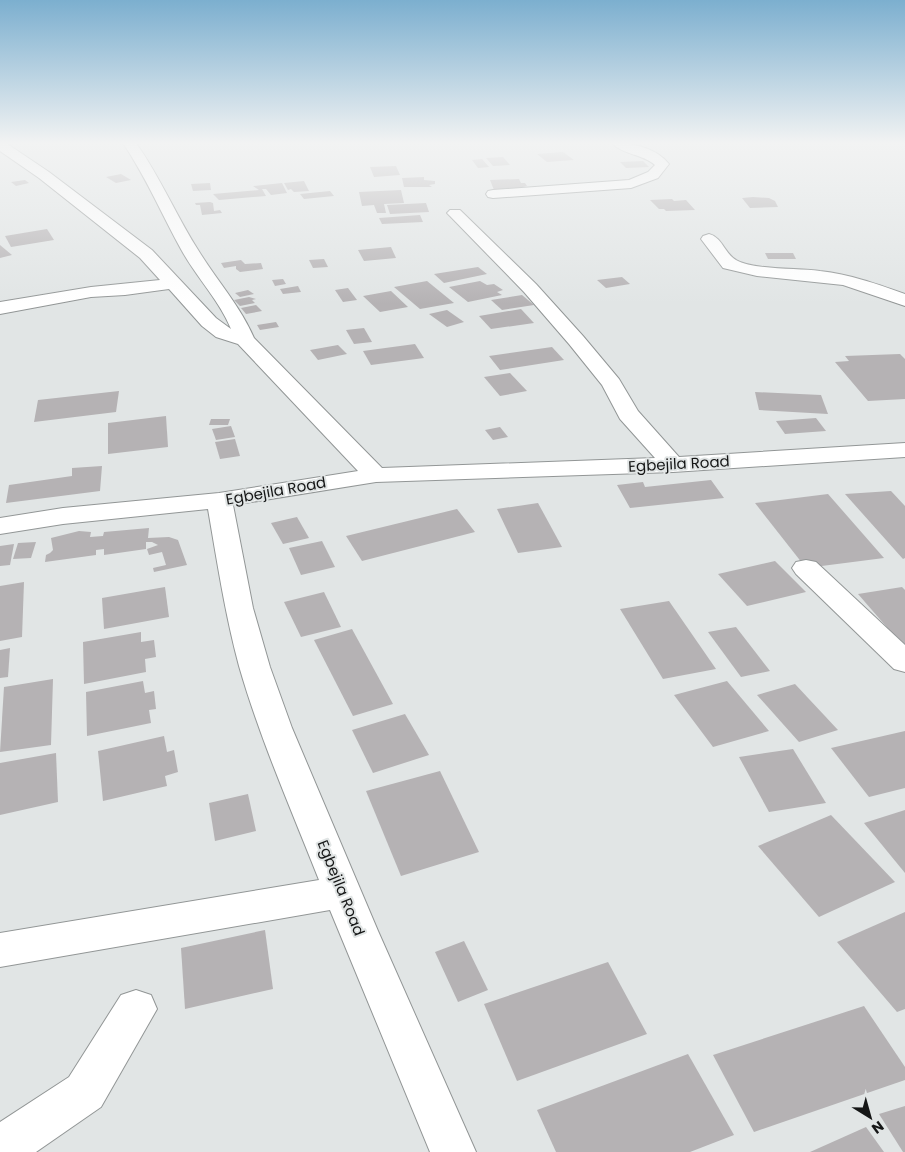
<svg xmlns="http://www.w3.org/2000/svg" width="905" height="1152" viewBox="0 0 905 1152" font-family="Poppins,sans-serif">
	<rect width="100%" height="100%" fill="#e1e5e5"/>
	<g fill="#b5b2b4">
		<path d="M563,152L574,160L547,162L537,154Z"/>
		<path d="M503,157L510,165L493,166L486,158Z"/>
		<path d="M482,159L489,167L478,168L472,160Z"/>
		<path d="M643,161L649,167L626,168L620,162Z"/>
		<path d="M396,166L400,175L374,177L370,167Z"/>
		<path d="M121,174L131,180L116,183L106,177Z"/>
		<path d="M424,177V180L435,181V184L429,185L432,187H404L402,178Z"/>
		<path d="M519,179L521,183H525L527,186L523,187L524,189L494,190L490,180Z"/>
		<path d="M25,180L29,183L16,186L11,182Z"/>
		<path d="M304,181L309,191L294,192L291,189L288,190L284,183Z"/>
		<path d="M210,183L211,190L193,191L191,184Z"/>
		<path d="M282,183L287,193L271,195L266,189H262L266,196L219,200L213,194L259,190L253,186Z"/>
		<path d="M401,190L404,203L384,204L386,213H377L374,205L362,206L359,192Z"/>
		<path d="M330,191L334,196L304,199L300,194Z"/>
		<path d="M753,197L769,198L775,201L778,207L750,208L742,198Z"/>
		<path d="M672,199L674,201L686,200L695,210L666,211L664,209H659L650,200Z"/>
		<path d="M210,202L213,203L214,211L220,210L222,213L202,215L200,205H196L195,203Z"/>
		<path d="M426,203L429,212L390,214L387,205Z"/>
		<path d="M420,215L423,222L382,224L379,218Z"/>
		<path d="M47,229L54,240L11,247L5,236Z"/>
		<path d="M0,245L12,255L0,258Z"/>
		<path d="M391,247L396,258L364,261L358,250Z"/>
		<path d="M765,253H793L796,259H768Z"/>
		<path d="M324,259L328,267L313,268L309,260Z"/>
		<path d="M241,260L245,264L261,263L263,269L240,272L236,269V266L224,268L221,263Z"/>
		<path d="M478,267L487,274L444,283L434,274Z"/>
		<path d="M622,277L630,284L606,288L597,280Z"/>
		<path d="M283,279L286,284L275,286L272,280Z"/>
		<path d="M427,281L454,303L420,309L394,287Z"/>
		<path d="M480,281L487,285L494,284L503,290L497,292L502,295L468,302L449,287Z"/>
		<path d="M298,286L301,292L283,294L280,289Z"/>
		<path d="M348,288L357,300L343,302L335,290Z"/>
		<path d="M248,290L254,294L240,297L235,293Z"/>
		<path d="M391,291L408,307L380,312L363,296Z"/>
		<path d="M522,295L534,305L502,310L491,300Z"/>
		<path d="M249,297L256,299L252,300L255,303L240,306L234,300Z"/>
		<path d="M256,305L262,311L246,314L241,308Z"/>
		<path d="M521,309L534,323L491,329L479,316Z"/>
		<path d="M447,310L464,322L447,327L429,314Z"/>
		<path d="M276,322L279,327L260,330L257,325Z"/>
		<path d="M364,328L372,342L354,344L346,330Z"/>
		<path d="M415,344L424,358L371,365L363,351Z"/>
		<path d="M338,345L347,354L318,360L310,350Z"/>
		<path d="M552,347L564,360L500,370L489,356Z"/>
		<path d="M900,354L905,359V399L868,401L835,362L849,361L845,356Z"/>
		<path d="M510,373L527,391L500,396L484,377Z"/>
		<path d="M119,391L116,412L34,422L38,400Z"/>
		<path d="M755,392L821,395L828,414L759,410Z"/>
		<path d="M166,416L168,447L108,454V423Z"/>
		<path d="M816,418L826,431L785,434L776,421Z"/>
		<path d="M211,419H230L228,425H209Z"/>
		<path d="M231,426L235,437L216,440L212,429Z"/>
		<path d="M500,427L508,437L493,440L485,430Z"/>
		<path d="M235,439L240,456L220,459L215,442Z"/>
		<path d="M102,466L100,491L6,503L9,485L72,476V468Z"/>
		<path d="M711,480L724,498L630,508L617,485L643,482L645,487Z"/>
		<path d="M891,491L905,506V558L903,559L845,494Z"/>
		<path d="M828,494L884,558L806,568L755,503Z"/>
		<path d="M538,503L562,547L518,553L497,509Z"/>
		<path d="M457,509L475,532L362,561L346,536Z"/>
		<path d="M297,517L309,538L283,544L271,523Z"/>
		<path d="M149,528L148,538L169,537L178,540L187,565L154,572L153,568L166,565L162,552L149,555L147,549L158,545L152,542H146V549L104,555V549L96,550V555L45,562L46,555L50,553L53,550L51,538L79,531L91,532L90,537L103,536L104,532Z"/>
		<path d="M322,541L335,567L301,575L289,548Z"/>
		<path d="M36,542L31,558L13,559L18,543Z"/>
		<path d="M14,544L10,565L0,566V546Z"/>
		<path d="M775,561L806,592L747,606L718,574Z"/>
		<path d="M24,582L22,637L0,641V586Z"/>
		<path d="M165,587L169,617L104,629L102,598Z"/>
		<path d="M902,587L905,590V648L858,594Z"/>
		<path d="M324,592L341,627L301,637L284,602Z"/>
		<path d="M669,601L716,669L663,679L620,609Z"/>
		<path d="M736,627L770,671L741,677L708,632Z"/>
		<path d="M352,629L393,704L353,716L314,640Z"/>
		<path d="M141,632V642L154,640L156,657L145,659L146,672L84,684L83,642Z"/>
		<path d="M10,648L8,677L0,678V650Z"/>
		<path d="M53,679L51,745L0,752L4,687Z"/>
		<path d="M143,681L145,693L154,691L156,709L149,710L151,723L87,736L86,692Z"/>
		<path d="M727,681L769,731L713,747L674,695Z"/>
		<path d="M795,684L838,730L799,742L757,695Z"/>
		<path d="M405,714L429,755L373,773L352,730Z"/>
		<path d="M905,731V788L869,797L831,748Z"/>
		<path d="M164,736L167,752L174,750L178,772L165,776L167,786L103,801L98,751Z"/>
		<path d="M793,749L826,803L769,812L739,757Z"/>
		<path d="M56,753L58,802L0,815V763Z"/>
		<path d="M440,771L479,852L401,876L366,791Z"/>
		<path d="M248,794L256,831L215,841L209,803Z"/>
		<path d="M905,810V873L864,823Z"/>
		<path d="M831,815L895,882L819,917L758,846Z"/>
		<path d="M905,912V1009L897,1012L837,942Z"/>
		<path d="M265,930L273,989L185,1009L181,948Z"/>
		<path d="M464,941L488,990L458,1002L435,952Z"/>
		<path d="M608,962L647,1034L517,1081L484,1004Z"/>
		<path d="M864,1006L905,1067V1080L754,1132L713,1055Z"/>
		<path d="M688,1054L734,1135L690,1152H556L537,1110Z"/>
		<path d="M905,1106V1152H903L879,1114Z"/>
		<path d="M866,1127L884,1152H810Z"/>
	</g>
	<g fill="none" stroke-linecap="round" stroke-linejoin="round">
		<g stroke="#929696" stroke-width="2">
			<g id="minor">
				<path d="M0,143H6L49,172L152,250L216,318L231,329C219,300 197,278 182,251C162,215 146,177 123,143H136C161,178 177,218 200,253C218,282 240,306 254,338L382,468L655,458L620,419L602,385L569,344L524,292L450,216L447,213L450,210H460L536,284L583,336L619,379L638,411L679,457L905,443V457L673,472L376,482L233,505L253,608L270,667L292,728L378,931L476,1152H430L330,910L0,967V933L319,880C291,809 260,739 239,666C225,614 217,561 208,509L63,524L0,534V518L63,508L219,493L358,471L238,344L216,337L202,326L169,289L125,295L91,297L0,314V302L91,287L160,280L140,258L39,178L0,151Z"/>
				<path d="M612,143C631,142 657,148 669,164L658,178L631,188L493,198L488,197L486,194L488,191L493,190L629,180L648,172L655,165C643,154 623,155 612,143Z"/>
				<path d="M709,234C722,237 725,254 736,260C753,270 799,268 820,271C849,274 877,284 905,294V306L843,285L757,276L723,268L701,239L703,236Z"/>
				<path d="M806,560L816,562L905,645V672L894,669L796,574L792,568L796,562Z"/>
				<path d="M136,990L151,995L157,1009L101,1107L36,1152H0V1122L69,1077L121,995Z"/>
			</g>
		</g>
		<use href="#minor" fill="#fff" fill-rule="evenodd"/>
	</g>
	<linearGradient id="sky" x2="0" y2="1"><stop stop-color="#7cafcf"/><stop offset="0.47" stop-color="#f2f3f3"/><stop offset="1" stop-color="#f2f3f3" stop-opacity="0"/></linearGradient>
	<rect width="905" height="304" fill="url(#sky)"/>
	<g text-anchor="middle" stroke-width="4" stroke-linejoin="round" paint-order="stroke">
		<g font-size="15" fill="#151616" stroke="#e1e5e5">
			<text transform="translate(679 464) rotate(-3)" y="5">Egbejila Road</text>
			<text transform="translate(276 491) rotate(-10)" y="5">Egbejila Road</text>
			<text transform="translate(341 888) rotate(68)" y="5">Egbejila Road</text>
		</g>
	</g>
	<g transform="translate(870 1117) rotate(143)" stroke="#e1e5e5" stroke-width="4" paint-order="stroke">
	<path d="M0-4L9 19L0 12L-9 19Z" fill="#151616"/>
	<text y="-8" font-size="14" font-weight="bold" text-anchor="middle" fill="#151616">N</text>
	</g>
</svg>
